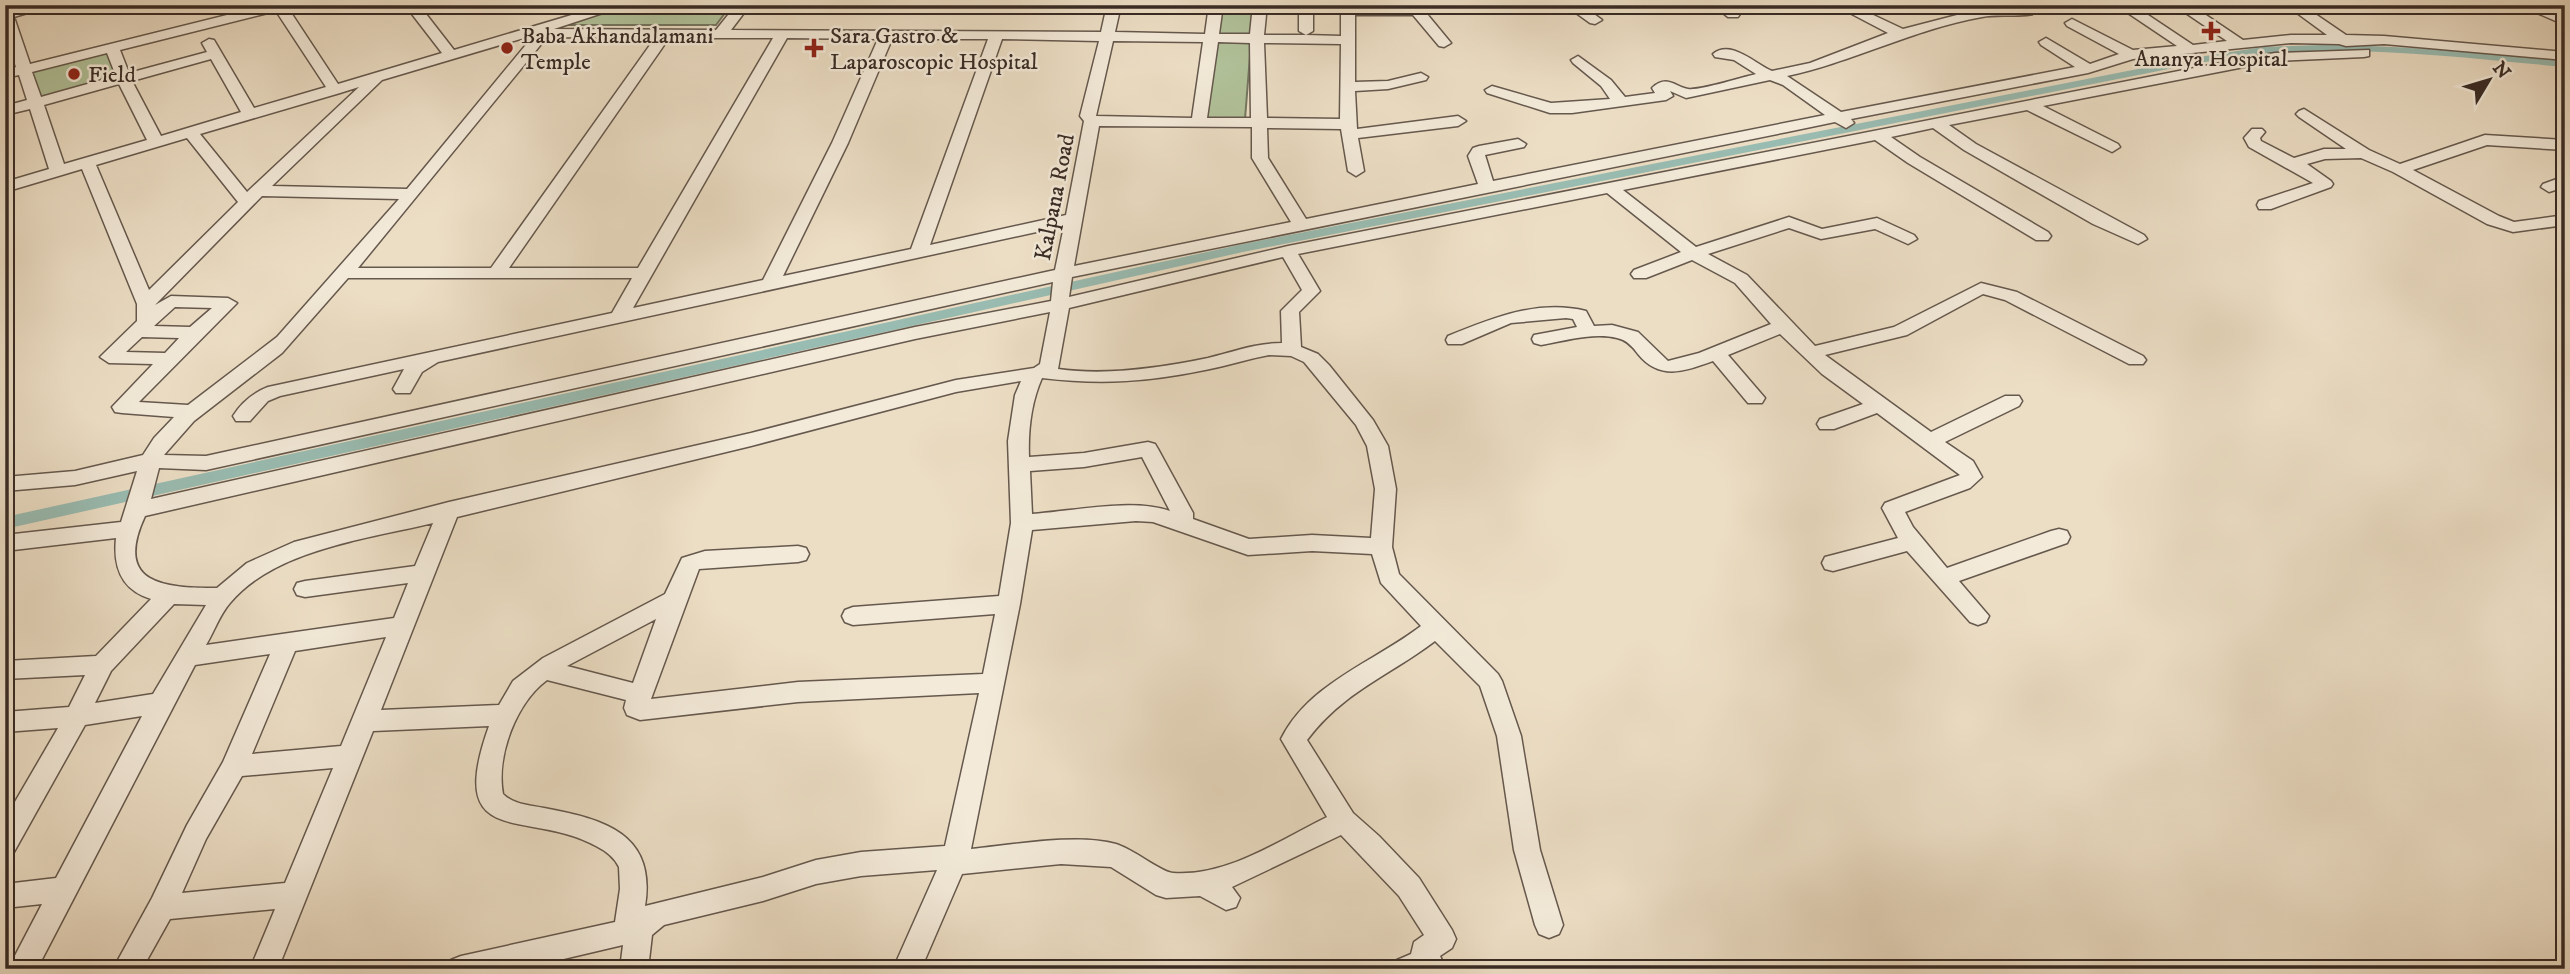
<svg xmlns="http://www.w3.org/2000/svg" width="2570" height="974" viewBox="0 0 2570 974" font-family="'IM FELL DW Pica',serif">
	<rect width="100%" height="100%" fill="#ecdec5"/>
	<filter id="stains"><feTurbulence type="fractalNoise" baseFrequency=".00286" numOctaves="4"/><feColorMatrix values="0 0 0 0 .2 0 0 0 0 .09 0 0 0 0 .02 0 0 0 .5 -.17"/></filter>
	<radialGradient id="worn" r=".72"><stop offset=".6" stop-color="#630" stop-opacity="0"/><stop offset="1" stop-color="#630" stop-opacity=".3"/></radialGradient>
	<g fill="#b1c29a" stroke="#747660" stroke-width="2">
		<path d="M624,5H731L716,25H556Z"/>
		<path d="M1220,5H1255L1252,36H1217Z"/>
		<path d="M1216,42L1251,43L1245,119H1207Z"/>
		<path d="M112,47L124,79L36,103L24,69Z"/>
	</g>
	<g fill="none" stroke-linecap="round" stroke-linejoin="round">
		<path fill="#99bcb2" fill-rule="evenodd" d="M2320,45C2402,45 2483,53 2565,61V67C2468,58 2371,46 2274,53C2249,55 2224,59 2199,63L1243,252L5,529V517L1243,244L2199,57L2263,47Z"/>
		<g stroke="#65584d" stroke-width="3">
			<g id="minor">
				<path d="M29,5H54L14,17L30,64L267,5H286L338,84L442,53L405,5H419L454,50L605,5H627L554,29L716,30L736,5H750L731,30L1101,32L1107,5H1121L1115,32L1205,34L1209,5H1223L1219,34H1250L1253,5H1267L1264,35H1306L1299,31V5H1313V31L1306,35L1341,36V5H1475L1468,9L1427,14L1451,43L1444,47L1439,46L1413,15H1355V82L1388,81L1421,73L1428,77L1426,80L1388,89L1355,91L1357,129L1458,116L1466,121L1458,126L1358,138L1364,171L1356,176L1348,171L1341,129L1267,128L1268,158L1306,219L1478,184L1468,156L1473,148L1479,146L1518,139L1526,144L1524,147L1485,155L1493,181L1825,115L1783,85L1770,80L1686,98L1670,91L1673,96L1666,100L1572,113H1550L1487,93L1485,90L1492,86L1551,103L1610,99L1601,86L1573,63L1571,60L1578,56L1611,80L1625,97L1655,93L1652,88C1667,74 1675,87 1688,89C1699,91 1743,77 1756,74L1734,60L1715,57L1713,54C1731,39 1755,64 1772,71L1810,63L1888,33L1848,12L1846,9L1852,5L1903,29L1984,8L2050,5C2032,22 2005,12 1982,17C1914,29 1853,62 1787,76L1841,112L2075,67L2041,45L2039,42L2046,38L2090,64L2119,54L2067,26L2065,23L2072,19L2133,50L2177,46L2116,5H2133L2193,45L2227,41L2174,5H2191L2243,40L2291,35H2327L2286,5H2302L2346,35L2384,36L2565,52V60L2384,44L2346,46L2339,44L2291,43L2133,59L2088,73L1851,119L1854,123L1846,128L1835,122L1787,132L1072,277L1069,297L1288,246L2240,59L2275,53L2369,50V56L2364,57L2275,61L2043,106L2118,144L2120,147L2112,152L2027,110L1949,125L1976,144L2144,235L2147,239L2138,244L2093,224L1964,150L1933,128L1891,137L1920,157L2048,232L2051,236L2048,240H2036L1908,163L1875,140L1623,190L1696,247L1789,217L1822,229L1877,218L1914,235L1917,239L1908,244L1875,229L1821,239L1789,228L1708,254L1747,275L1815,346L1894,327L1981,283L2017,292L2143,356L2146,360L2143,364H2129L2005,300L1983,294L1907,335L1825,355L1931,432L2005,396H2019L2022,401L2019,406L1945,442L1973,461L1982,477L1970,488L1905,512L1913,527L1947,568L2051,531L2059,529L2067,531L2070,537L2067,543L1959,581L1989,616L1986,622L1978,625L1970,622L1907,551L1833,571L1825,569L1822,563L1825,557L1898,538L1882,508L1885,503L1960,475L1877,413L1834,429H1820L1817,424L1820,419L1863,404L1822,374L1780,334L1728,355L1765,398L1762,403H1748L1713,361C1685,371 1660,381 1638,354C1633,347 1627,340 1617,338C1594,332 1564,341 1541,345L1534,343L1532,339L1534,335L1577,327L1573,319L1566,318L1511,323L1462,344H1448L1446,340L1448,336C1492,318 1538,299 1586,311L1594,326L1612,325L1638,332L1668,361L1699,353L1771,324L1735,283L1692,260L1646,278H1634L1631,274L1634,270L1681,252L1607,193L1298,254L1320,291L1299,312L1301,347L1318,354L1329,365L1373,420L1388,446L1396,489L1392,547L1399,574L1498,674L1502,681L1521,736L1540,850L1563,925L1559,934L1549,938L1539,934L1535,925L1514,850L1497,736L1480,686L1435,641C1389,676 1344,691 1307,740L1353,813L1379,836L1419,878L1452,930L1456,939L1452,948L1440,956L1446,969H1393L1397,960L1411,954L1414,942L1424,935L1399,896L1341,835L1232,887L1240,898L1236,907L1226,910L1200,896L1166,898L1156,895L1111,867L1061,864L962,874L921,969H893L937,870L861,876L816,884L763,901L664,925L652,935L648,969H620L623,945L521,969H447L451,960L461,956L615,922L620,889L619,867C614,857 606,851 596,846C528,808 444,852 489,726L373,731L278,969H250L275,909L170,919L142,969H113L152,898L187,825L223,762L270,654L195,665L37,969H8L42,904L5,908V884L56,878L142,716L85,725L14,852L5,856V819L58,728L5,732V712L69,707L85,675L5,679V661L96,656L151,599C121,590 113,567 116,538L5,551V535L121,522L137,471L75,485L5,491V477L75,471L143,455L154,438L174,417L122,413L115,412L112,407L153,364L109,363L100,357L137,321V304L82,169L5,192V182L49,169L30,109L5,115V106L27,100L19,75L5,78V70L16,67L5,33V7L11,10ZM276,11L326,87L254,108L214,40L209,39L202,43L207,52L129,73L120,50ZM534,35L407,189L272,186L382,80ZM547,37L655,38L491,268H358ZM669,38H773L638,268H509ZM787,38L878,39L832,143L763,280L633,308ZM892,39H988L911,249L783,276L848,143ZM1002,39L1099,41L1080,116L1084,121L1066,215L930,245ZM1113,41L1203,42L1192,118L1096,116ZM1218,42L1250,43L1251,118H1207ZM1264,43L1341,44L1340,119L1267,118ZM107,53L116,76L41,97L32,72ZM211,59L241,112L161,136L132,81ZM119,84L147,140L64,164L44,105ZM359,87L247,192L200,134L340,93ZM1099,126L1252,127V158L1291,222L1074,266ZM187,138L238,202L149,290L96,165ZM262,196L399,199L277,337L188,405L139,402L237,303L228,298L171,296L155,305ZM1064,226L1055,270L206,456L164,455L194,421L282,353L348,278H632L612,313L268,387C253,393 242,402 233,416L236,421H250L268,401L280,396L404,369L393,389L396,393H410L422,372L438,362ZM1283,257L1302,290L1281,311L1282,343C1256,343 1233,352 1208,358C1160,368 1106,376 1058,369L1069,308ZM1053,282L1051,301L915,327L151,499L159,468L206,470ZM175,307L212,308L190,327L154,326ZM1050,312L1040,364L1034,368L956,380L751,433L449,502L294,542L247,563L217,588C165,588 113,585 145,516L915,339ZM142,337L179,338L165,353L126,352ZM1269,355L1291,356L1304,362L1356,425L1367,446L1375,489L1371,538L1312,535L1249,539L1193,519V513L1158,449L1155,444L1148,442L1084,453L1029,457C1028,431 1031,403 1042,378C1101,385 1147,382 1205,370C1227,366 1247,359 1269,355ZM1021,381L1015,395L1008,441L1011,523L999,596L853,607L845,610L842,616L845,622L853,625L995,614L983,674L798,682L651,699L699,569L798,562L806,560L809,554L806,548L798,546L705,551L682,558L665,594L543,658L513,681L499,705L381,710L457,517L751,446L956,392ZM1142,457L1170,511C1132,498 1074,511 1032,514L1030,471L1084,467ZM1136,521L1153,522L1248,555L1312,551L1372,554L1381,583L1421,626C1374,662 1309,683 1281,739L1327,817C1280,840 1227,877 1173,873C1161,872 1133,849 1116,844C1077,833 1012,845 971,849L1020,604L1032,530ZM433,523L415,566L305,581L297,583L294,589L297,595L305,597L408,583L394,618L206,645C214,632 220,614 230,603C275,549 368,539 433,523ZM174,604L206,605L153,694L95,703L111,671ZM656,619L633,683L567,666ZM386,637L341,746L252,754L295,651ZM547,680L626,700L624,708L627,715L640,720L798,702L979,693L945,846L861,852L816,860L763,877L645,906C657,833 603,819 544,808C529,805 514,805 503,794C496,756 516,703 547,680ZM333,768L285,883L182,893L206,839L242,776Z"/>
				<path d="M1565,5H1582L1602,20L1595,24L1590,23Z"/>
				<path d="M1713,5H1729L1740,14L1738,17H1728Z"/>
				<path d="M1778,5H1792L1793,6L1786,10Z"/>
				<path d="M2519,5H2538L2565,16V25Z"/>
				<path d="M2304,109L2369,150L2400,164L2485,135L2565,140V150L2487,145L2413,170L2499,216L2514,222L2565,215V225L2513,232L2487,224L2393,172L2361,158L2325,159L2307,164L2331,181L2333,184L2331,187L2271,209H2259L2257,205L2259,201L2313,183L2249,147L2244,138L2252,129H2262L2265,132L2260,138L2261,141L2294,158L2324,149H2346L2299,117L2296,114L2299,111Z"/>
				<path d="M2565,176V187L2549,192L2541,187L2543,184Z"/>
			</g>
		</g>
		<use href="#minor" fill="#f3ead9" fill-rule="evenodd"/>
	</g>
	<g fill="#8f2418" stroke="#f3ead9" stroke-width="2.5">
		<path d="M2207.5 20.5h7v7h7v7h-7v7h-7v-7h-7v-7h7z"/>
		<circle cx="507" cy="48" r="7"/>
		<path d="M810.5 37.5h7v7h7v7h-7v7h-7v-7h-7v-7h7z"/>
		<circle cx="74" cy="74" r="7"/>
	</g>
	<g text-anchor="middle" stroke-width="5" stroke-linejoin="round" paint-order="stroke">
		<g font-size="23" fill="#382b25" stroke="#f3ead9" text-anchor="start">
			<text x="521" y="43">Baba Akhandalamani<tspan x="521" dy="26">Temple</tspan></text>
			<text x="830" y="43">Sara Gastro &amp;<tspan x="830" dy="26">Laparoscopic Hospital</tspan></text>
			<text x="2211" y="66" text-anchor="middle">Ananya Hospital</text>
			<text x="88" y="82">Field</text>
		</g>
		<g font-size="23" fill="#382b25" stroke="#f3ead9">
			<text transform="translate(1054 197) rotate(-79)" y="8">Kalpana Road</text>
		</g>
	</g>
	<rect width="2570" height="974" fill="none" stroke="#ecdec5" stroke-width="28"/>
	<rect x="7" y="7" width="2556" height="960" fill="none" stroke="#382b25" stroke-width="3.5"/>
	<rect x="14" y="14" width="2542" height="946" fill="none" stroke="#382b25" stroke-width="2"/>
	<g transform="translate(2489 80) rotate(52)" stroke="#f3ead9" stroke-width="5" paint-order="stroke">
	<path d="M0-5L12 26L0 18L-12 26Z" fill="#382b25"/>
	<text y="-10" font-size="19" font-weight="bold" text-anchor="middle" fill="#382b25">N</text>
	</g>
	<rect width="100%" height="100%" filter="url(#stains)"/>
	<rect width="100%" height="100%" fill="url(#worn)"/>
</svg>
